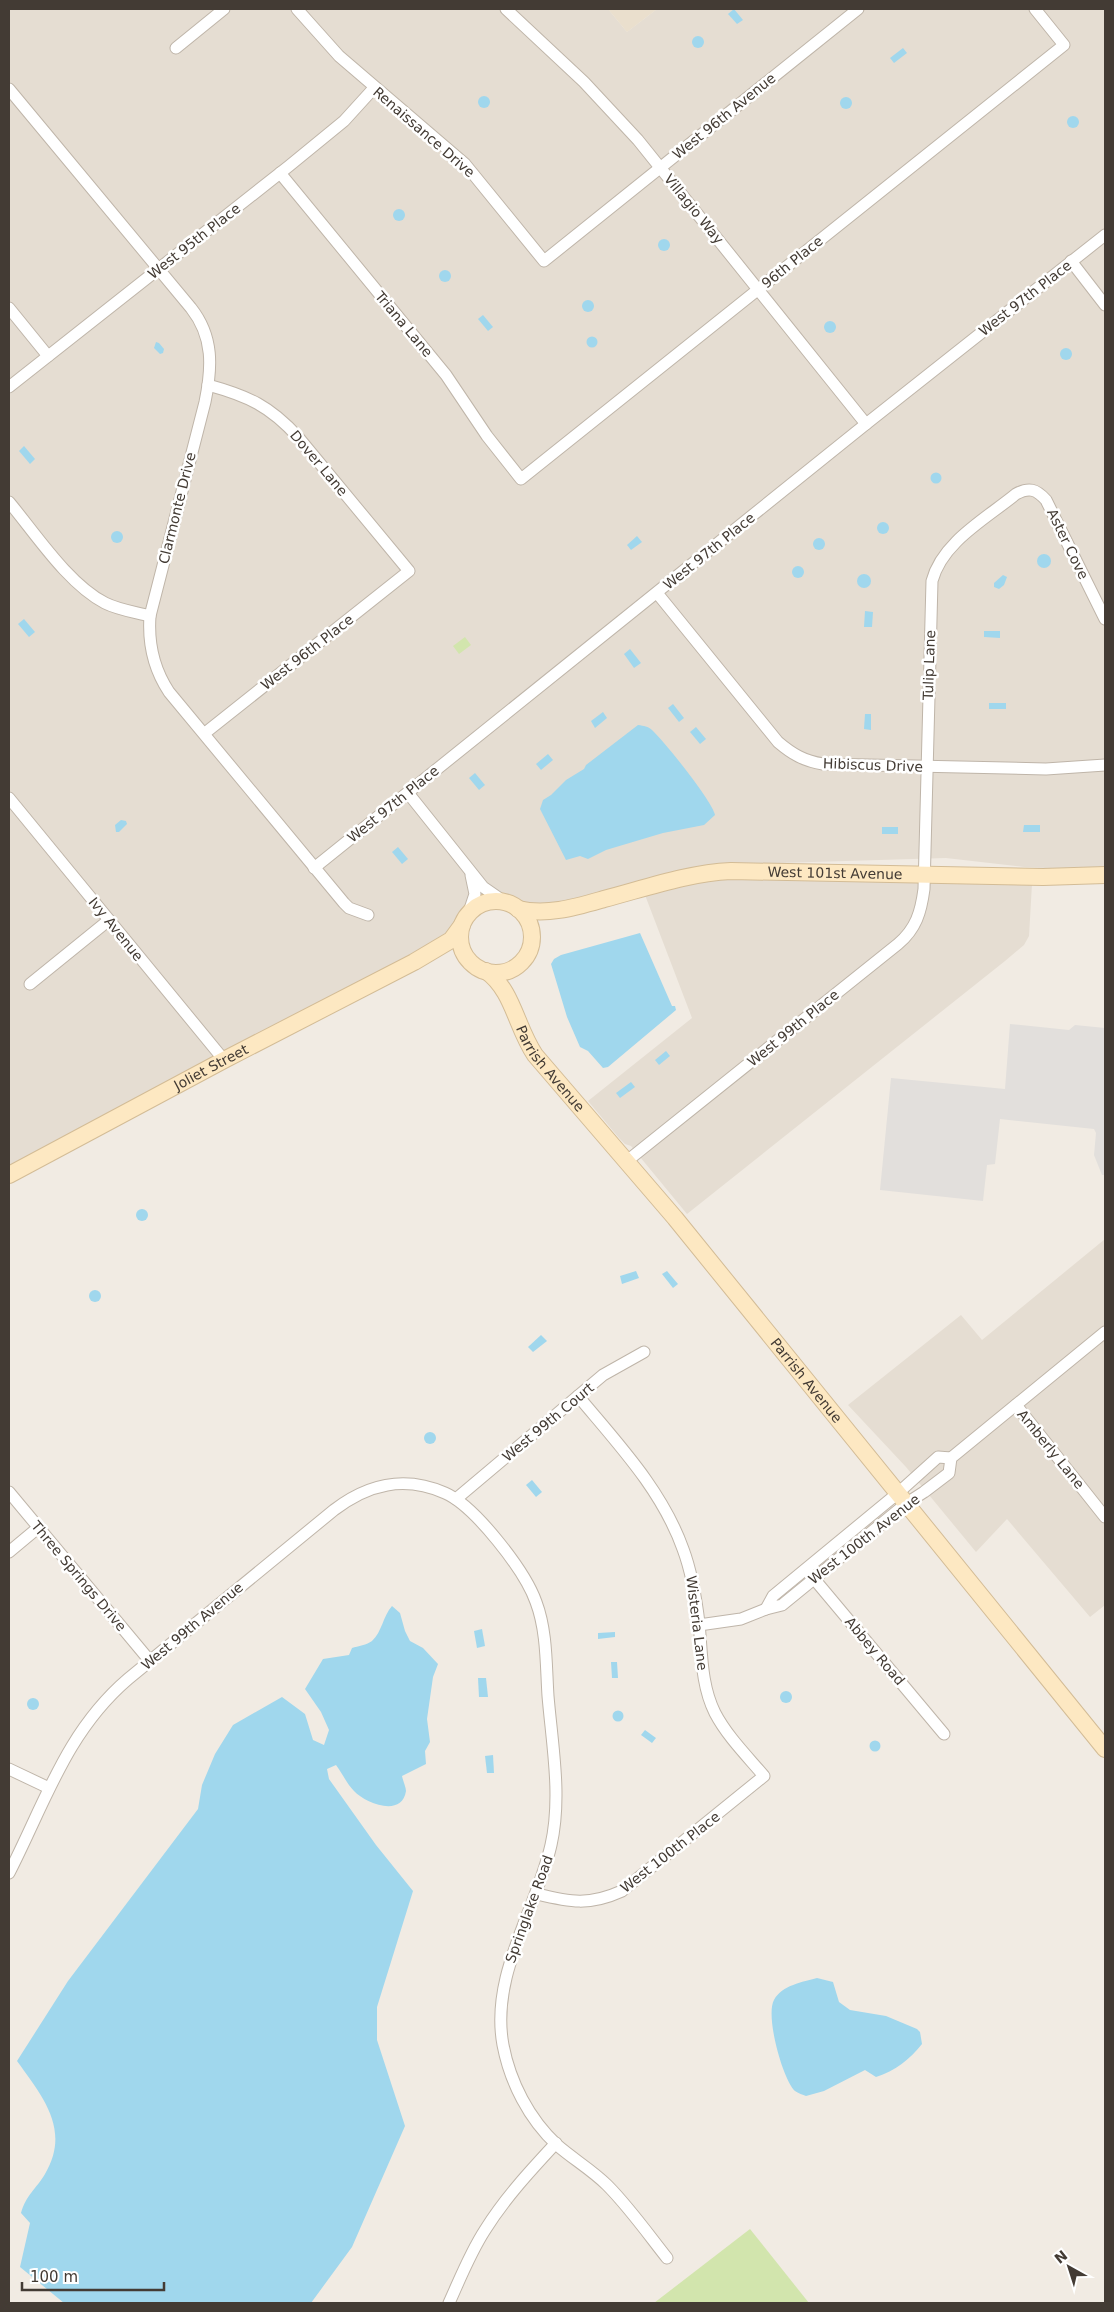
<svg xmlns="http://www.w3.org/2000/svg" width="1114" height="2312" viewBox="0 0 1114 2312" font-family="'DejaVu Sans',sans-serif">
	<rect width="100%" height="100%" fill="#f1ebe3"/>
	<g fill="#e5ddd2">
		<path d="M9,9H608L627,32L657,9H1105V866L1068,869L1024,867L946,858L749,864L543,907L527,906L513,898L497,893L489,886L471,895L451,934L9,1170Z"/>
		<path d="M719,877L1032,884L1029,936L1024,945L1005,961L687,1214L631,1146L625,1144L619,1138L588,1101L692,1018L645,895Z"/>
		<path d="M1105,1239V1605L1090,1617L1007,1519L976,1552L906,1467L848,1405L961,1315L982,1340Z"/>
	</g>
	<path fill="#eadfcd" d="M608,9H657L627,32Z"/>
	<g fill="#d2e5ad">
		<path d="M465,637L471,645L459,654L453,646Z"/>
		<path d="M750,2229L809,2303H654Z"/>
	</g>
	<path fill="#e2dfdc" d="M1010,1024L1069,1030L1075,1025L1105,1028V1175H1102L1094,1155L1096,1133L1094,1129L1000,1119L995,1164L987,1165L983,1201L880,1190L891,1078L1005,1089Z"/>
	<g fill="#a0d7ed">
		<path d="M734,9L743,20L737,24L728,14Z"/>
		<circle cx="698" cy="42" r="6"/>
		<path d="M903,48L907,53L894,63L890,58Z"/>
		<circle cx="484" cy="102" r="6"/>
		<circle cx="846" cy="103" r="6"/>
		<circle cx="1073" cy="122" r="6"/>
		<circle cx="399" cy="215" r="6"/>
		<circle cx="664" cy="245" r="6"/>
		<circle cx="445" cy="276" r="6"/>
		<circle cx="588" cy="306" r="6"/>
		<path d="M483,315L493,327L488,331L478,319Z"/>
		<circle cx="830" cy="327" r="6"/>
		<circle cx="592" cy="342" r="5.5"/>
		<path d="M156,342L159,343L164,349L163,353L160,354L154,348Z"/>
		<circle cx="1066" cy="354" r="6"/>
		<path d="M24,446L35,459L30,464L19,451Z"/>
		<circle cx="936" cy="478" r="5.5"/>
		<circle cx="883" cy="528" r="6"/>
		<circle cx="117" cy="537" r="6"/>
		<path d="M637,536L642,542L631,550L627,545Z"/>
		<circle cx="819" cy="544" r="6"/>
		<circle cx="1044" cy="561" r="7"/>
		<circle cx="798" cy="572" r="6"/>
		<circle cx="864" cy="581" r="7"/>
		<path d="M1003,575L1007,577L1004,585L999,589L994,587V583Z"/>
		<path d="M865,611L873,612L872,627H864Z"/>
		<path d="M24,619L35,632L29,637L18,624Z"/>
		<path d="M984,631H1000V638L984,637Z"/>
		<path d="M630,649L641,663L634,668L624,654Z"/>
		<rect x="989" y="703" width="17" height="6"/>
		<path d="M673,704L684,718L679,722L668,708Z"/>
		<path d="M603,712L607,718L595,728L591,721Z"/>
		<path d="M865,714H871V730L864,729Z"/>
		<path d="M638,725C644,726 648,726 652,730C664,741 713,802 715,815L704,825L663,833L606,850L588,859L580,856L566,860L540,809L543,800L551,795L566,780L584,769L586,765Z"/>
		<path d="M696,727L706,739L700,744L690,732Z"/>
		<path d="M548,754L553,760L541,770L536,764Z"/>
		<path d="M475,773L485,785L479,790L469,778Z"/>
		<path d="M121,820L126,821L127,824L119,832H116L115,825Z"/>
		<path d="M1024,825H1040V832H1023Z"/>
		<rect x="882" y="827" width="16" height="7"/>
		<path d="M398,847L408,859L402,864L392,852Z"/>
		<path d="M640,933L672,1006H675L676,1010L608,1067L603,1068L588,1051L580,1047L567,1017L551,964L554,959L561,955Z"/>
		<path d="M666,1051L670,1056L659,1065L655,1060Z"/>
		<path d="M631,1082L635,1087L620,1098L616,1093Z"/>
		<circle cx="142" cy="1215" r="6"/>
		<path d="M636,1271L639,1278L622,1284L620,1276Z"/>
		<path d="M667,1271L678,1284L673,1288L662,1274Z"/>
		<circle cx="95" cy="1296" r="6"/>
		<path d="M541,1335L547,1341L533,1352L528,1347Z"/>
		<circle cx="430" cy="1438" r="6"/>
		<path d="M532,1480L542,1492L536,1497L526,1485Z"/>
		<path d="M392,1606L400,1613L405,1631L410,1641L423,1648L438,1664L433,1677L427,1719L430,1742L425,1751L426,1764L402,1776C403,1781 406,1787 406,1791C402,1818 365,1803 354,1791C347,1784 342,1773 336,1765L327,1769L329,1779L376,1845L413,1891L377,2007V2040L405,2126L352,2247L311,2303H64L20,2267L30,2223L21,2213C26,2195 36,2189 45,2174C71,2130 43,2097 17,2061L68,1981L198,1809L202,1785L215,1754L233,1725L282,1697L305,1714L313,1740L324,1745L329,1730L321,1712L305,1689L323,1659L349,1655L352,1648C358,1646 367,1645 372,1641C382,1632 383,1616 392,1606Z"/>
		<path d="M482,1629L485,1646L477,1648L474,1631Z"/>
		<path d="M615,1632V1637L598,1639V1633Z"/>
		<path d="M611,1662H617L618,1678H612Z"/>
		<path d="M478,1678H486L488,1697H479Z"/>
		<circle cx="786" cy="1697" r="6"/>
		<circle cx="33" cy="1704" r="6"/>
		<circle cx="618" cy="1716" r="5.5"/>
		<path d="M645,1730L656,1738L652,1743L641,1735Z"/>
		<circle cx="875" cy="1746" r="5.5"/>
		<path d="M493,1755L494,1773H487L485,1756Z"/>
		<path d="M817,1978L833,1982L839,2002L850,2010L886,2016L917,2029L920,2032L922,2044C910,2059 895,2071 876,2077L865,2070L824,2091L806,2096C803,2095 798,2093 795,2091C783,2080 765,2016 774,2000C782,1985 803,1982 817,1978Z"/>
	</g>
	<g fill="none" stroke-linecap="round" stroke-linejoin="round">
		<g stroke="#bfb5a9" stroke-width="13">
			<g id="street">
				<path d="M297,9L339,56L465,164L544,261L858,9"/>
				<path d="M506,9L584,82L638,140L866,424"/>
				<path d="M176,48L224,9"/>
				<path d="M9,89L191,308C214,337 212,368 205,402L150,616C148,644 153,668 169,692L344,903L349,908L368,915"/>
				<path d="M280,173L446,375L487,436L521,479L1064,45L1035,9"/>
				<path d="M1071,261L1105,305"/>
				<path d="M9,308L48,356"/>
				<path d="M9,387L289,166L344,121L374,88"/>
				<path d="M9,502C35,533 68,584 105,603C119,610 135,612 150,616"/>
				<path d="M657,593L778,742C792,754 804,761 823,764L1046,769L1105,765"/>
				<path d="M205,733L409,571L298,437C270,406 248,396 208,385"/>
				<path d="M408,793L483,887L506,903"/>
				<path d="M9,798L224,1060"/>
				<path d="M314,868L866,424L1105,235"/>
				<path d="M468,915L475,894L471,875"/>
				<path d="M30,984L109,920"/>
				<path d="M627,1161L898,944C916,929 921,912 924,889L932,581C942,542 987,518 1016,494C1029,487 1036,489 1046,500L1105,619"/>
				<path d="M1016,1405L1105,1517"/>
				<path d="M9,1492L150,1661"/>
				<path d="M456,1499L603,1375L644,1352"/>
				<path d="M9,1552L39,1527"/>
				<path d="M810,1574L944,1734"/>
				<path d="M766,1609L773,1596L898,1493L938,1457L951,1458"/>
				<path d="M699,1625L741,1619L766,1609L782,1605L907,1503L924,1492L949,1473L951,1458L1105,1332"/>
				<path d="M9,1769L49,1788"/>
				<path d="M9,1873C45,1803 66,1732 128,1679L334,1510C368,1484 404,1475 445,1493C475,1506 525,1571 536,1602C547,1631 546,1665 548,1696C552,1744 562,1797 551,1845C536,1911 490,1975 503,2045C510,2082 529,2119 557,2145C573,2159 592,2170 607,2185C629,2207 648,2234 667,2258"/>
				<path d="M537,1894C570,1902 589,1906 622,1891L764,1776C747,1756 727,1736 715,1713C701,1685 702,1654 699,1623C696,1598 692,1573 683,1549C662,1490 618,1444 578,1396"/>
				<path d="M449,2303C460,2279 470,2253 485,2230C505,2198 530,2171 556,2143"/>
			</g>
		</g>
		<g stroke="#d3bc96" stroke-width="18">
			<g id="secondary">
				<circle cx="496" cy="937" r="36"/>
				<path id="s1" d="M518,909C547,916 576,907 604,899C646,888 688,873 731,871L1043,877L1105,875"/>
				<path id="s2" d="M486,971C513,990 516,1027 535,1055L675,1218L1105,1749"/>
				<path id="s3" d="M9,1175L224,1060L414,962L451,940L462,925"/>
			</g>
		</g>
		<use href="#street" stroke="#fff" stroke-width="11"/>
		<use href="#secondary" stroke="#fde8c2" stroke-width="16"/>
	</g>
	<g text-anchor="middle" stroke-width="5" stroke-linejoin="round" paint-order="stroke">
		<g font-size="14" fill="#433b34" stroke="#fff">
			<text transform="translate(724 116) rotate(-39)" y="5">West 96th Avenue</text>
			<text transform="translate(424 132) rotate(41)" y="5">Renaissance Drive</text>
			<text transform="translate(694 209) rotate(51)" y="5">Villagio Way</text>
			<text transform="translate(194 241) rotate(-38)" y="5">West 95th Place</text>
			<text transform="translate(792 262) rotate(-39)" y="5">96th Place</text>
			<text transform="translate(1025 298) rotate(-38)" y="5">West 97th Place</text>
			<text transform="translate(404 324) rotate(50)" y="5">Triana Lane</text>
			<text transform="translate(319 463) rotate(50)" y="5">Dover Lane</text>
			<text transform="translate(177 508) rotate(-76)" y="5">Clarmonte Drive</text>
			<text transform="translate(1068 544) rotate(64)" y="5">Aster Cove</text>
			<text transform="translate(709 551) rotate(-39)" y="5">West 97th Place</text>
			<text transform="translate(307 652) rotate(-38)" y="5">West 96th Place</text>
			<text transform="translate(929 665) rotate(-88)" y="5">Tulip Lane</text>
			<text transform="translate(873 765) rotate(2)" y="5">Hibiscus Drive</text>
			<text transform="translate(393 804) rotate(-39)" y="5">West 97th Place</text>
			<text dy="5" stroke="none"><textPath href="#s1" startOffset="322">West 101st Avenue</textPath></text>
			<text transform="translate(116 929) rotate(51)" y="5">Ivy Avenue</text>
			<text transform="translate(793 1028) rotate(-39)" y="5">West 99th Place</text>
			<text dy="5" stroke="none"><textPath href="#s2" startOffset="118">Parrish Avenue</textPath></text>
			<text dy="5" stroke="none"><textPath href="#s3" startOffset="229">Joliet Street</textPath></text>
			<text dy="5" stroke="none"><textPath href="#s2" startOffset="522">Parrish Avenue</textPath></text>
			<text transform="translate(548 1422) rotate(-40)" y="5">West 99th Court</text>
			<text transform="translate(1051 1449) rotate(51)" y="5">Amberly Lane</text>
			<text transform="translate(864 1539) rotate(-38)" y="5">West 100th Avenue</text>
			<text transform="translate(79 1576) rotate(50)" y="5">Three Springs Drive</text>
			<text transform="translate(697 1623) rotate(83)" y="5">Wisteria Lane</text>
			<text transform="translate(192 1626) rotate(-40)" y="5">West 99th Avenue</text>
			<text transform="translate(875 1651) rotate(50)" y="5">Abbey Road</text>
			<text transform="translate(670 1852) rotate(-38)" y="5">West 100th Place</text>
			<text transform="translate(529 1909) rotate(-70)" y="5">Springlake Road</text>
		</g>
	</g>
	<rect width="1114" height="2312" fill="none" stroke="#433b34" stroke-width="20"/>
	<g transform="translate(1069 2267) rotate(321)" stroke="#ffffff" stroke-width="4" paint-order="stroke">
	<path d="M0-4L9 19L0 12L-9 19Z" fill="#433b34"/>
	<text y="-8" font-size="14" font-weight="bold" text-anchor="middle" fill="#433b34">N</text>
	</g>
	<path d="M22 2282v8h142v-8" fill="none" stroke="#433b34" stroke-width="2.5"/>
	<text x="30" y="2282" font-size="15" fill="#433b34" stroke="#ffffff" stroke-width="4" paint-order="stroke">100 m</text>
</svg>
